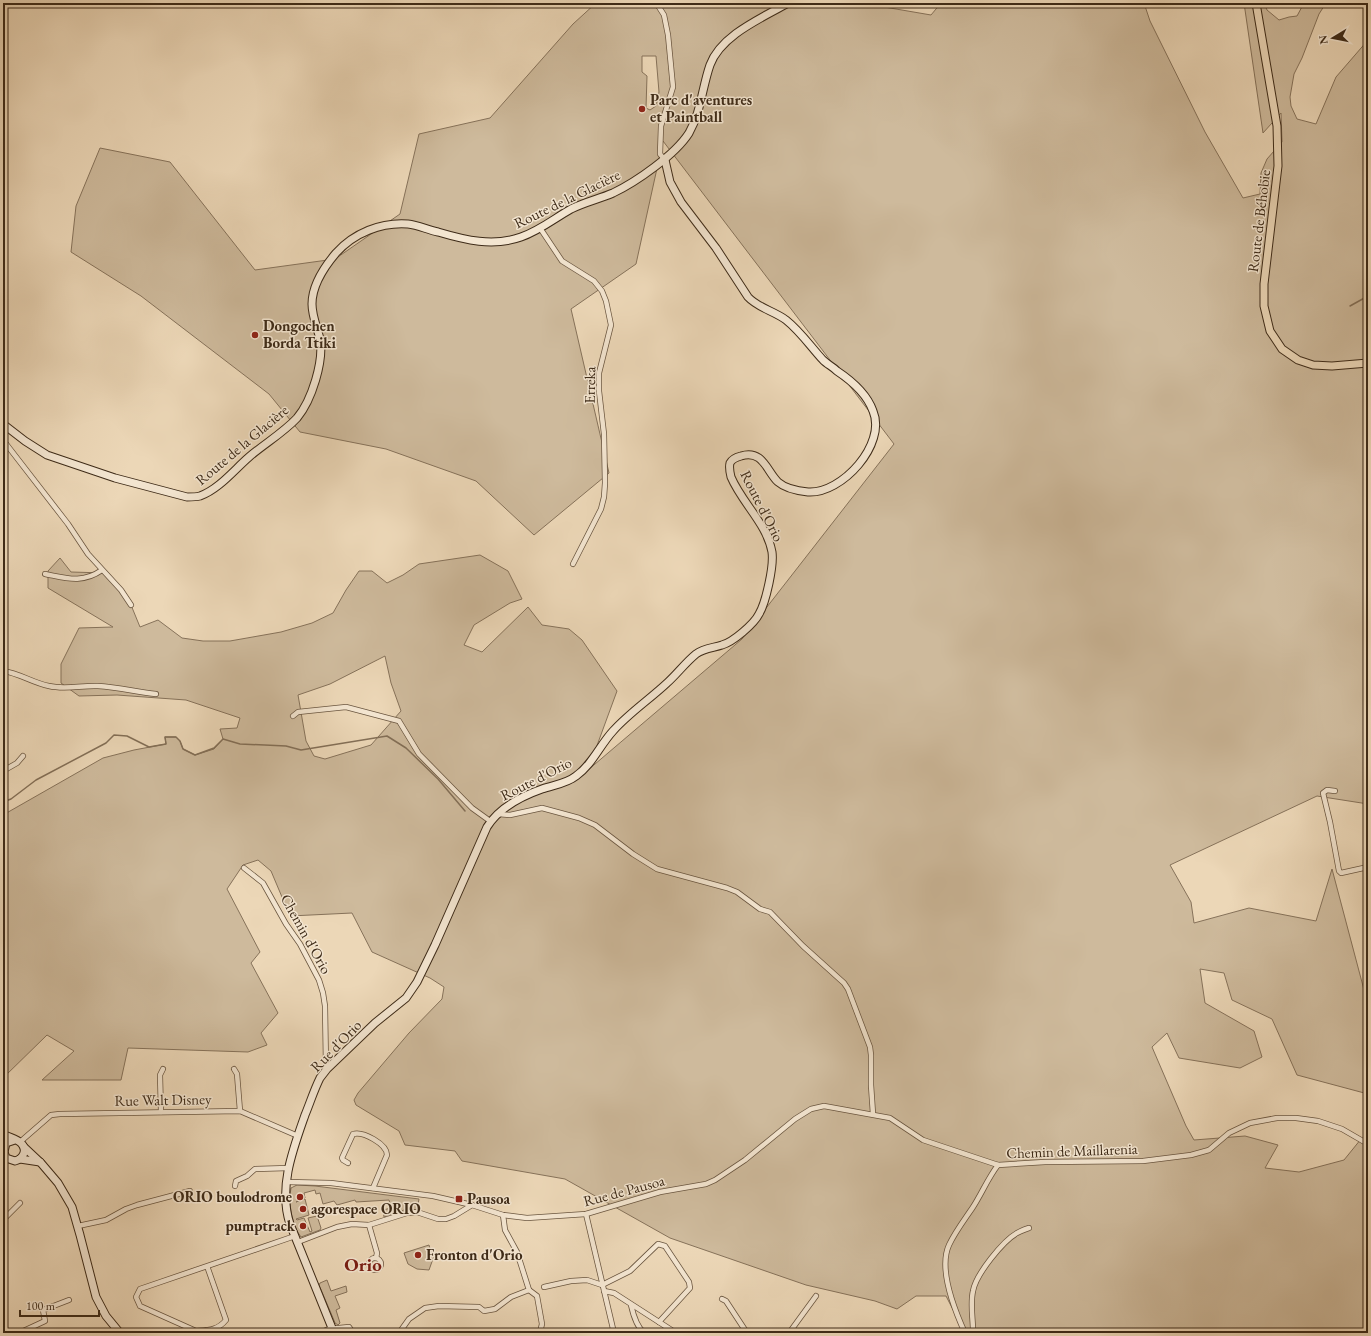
<svg xmlns="http://www.w3.org/2000/svg" width="1371" height="1336" viewBox="0 0 1371 1336" font-family="'EB Garamond',serif">
	<rect width="100%" height="100%" fill="#ecd7b7"/>
	<filter id="stains"><feTurbulence type="fractalNoise" baseFrequency=".005" numOctaves="4"/><feColorMatrix values="0 0 0 0 .2 0 0 0 0 .09 0 0 0 0 .02 0 0 0 .5 -.17"/></filter>
	<radialGradient id="worn" r=".72"><stop offset=".6" stop-color="#630" stop-opacity="0"/><stop offset="1" stop-color="#630" stop-opacity=".3"/></radialGradient>
	<g fill="#ceba9c" stroke="#86725a" fill-rule="evenodd">
		<path d="M596,3H861L931,15L941,3H1144L1150,21L1205,132L1243,198L1260,194L1261,173L1267,159L1282,142L1281,113L1263,133L1244,3H1264L1267,10L1279,20L1289,17L1297,16L1304,3H1326L1319,14L1302,58L1294,74L1290,97L1291,106L1297,119L1316,124L1336,77L1368,40V804L1317,796L1170,865L1191,902L1194,923L1249,908L1316,921L1332,869L1368,1005V1094L1297,1075L1272,1019L1232,1000L1224,973L1200,969L1205,1003L1254,1031L1262,1057L1240,1068L1179,1058L1167,1033L1152,1047L1186,1126L1194,1140L1245,1136L1278,1145L1265,1168L1299,1172L1344,1160L1361,1139L1368,1144V1333H965L946,1296H916L897,1309L875,1301L806,1285L670,1238L565,1179L462,1161L455,1151L405,1145L399,1131L356,1105L354,1100L358,1093L409,1033L442,999L444,987L430,978L372,952L352,913L290,916L271,871L258,860L243,865L227,889L260,952L251,963L278,1013L261,1033L267,1045L248,1052L128,1048L121,1080H42L74,1051L47,1035L3,1078V815L103,758L134,750L166,744L165,737H176L180,741L183,749L195,755L214,749L223,739L220,729L237,728L240,718L186,700L117,695L79,696L61,683V664L79,628L113,627L48,588V571L60,558L71,572L105,573L131,605L140,627L158,620L182,638L203,641H230L281,632L312,623L333,613L346,590L359,571H372L387,583L403,575L419,564L480,555L508,571L522,599L510,603L474,625L464,645L482,652L528,607L542,625L569,629L582,640L617,691L588,770L742,639L894,444L663,141L636,264L571,309L609,473L534,535L476,481L386,449L300,432L269,394L141,296L71,252L76,206L100,148L170,162L255,270L335,259L400,214L419,134L490,118L573,24ZM642,56H656L659,92L656,106L650,110L646,108L647,76L642,72ZM385,656L391,683L401,711L371,745L325,759L314,756L306,741L298,695L330,684Z"/>
		<path d="M297,1185L315,1186L419,1199L417,1210H404L384,1217L383,1210L391,1208L389,1200L356,1202L355,1200L337,1205L334,1201L323,1204L320,1193L316,1194L315,1190L304,1193L305,1198L296,1202L305,1199L309,1215L296,1219L297,1220L304,1218L310,1232L312,1231L308,1218L317,1216L321,1228L320,1230L301,1237C292,1226 288,1203 291,1188Z"/>
		<path d="M429,1245L432,1256H434L429,1270L417,1269L408,1264L404,1253Z"/>
		<path d="M327,1280L331,1291L346,1286L347,1292L335,1296L340,1308L336,1310L340,1323L338,1325L335,1323L333,1318L319,1285L320,1283Z"/>
	</g>
	<g fill="none" stroke-linecap="round" stroke-linejoin="round">
		<g stroke="#836f57" stroke-width="1.5">
			<path d="M1350,306L1368,296"/>
			<path d="M3,802L11,799L36,780L106,743L114,735L127,736L149,747L166,744L165,737H176L180,741L183,749L195,755L214,748L223,739L240,744L286,746L301,750L387,736L406,748L438,779L465,811"/>
		</g>
		<g stroke="#6a5640" stroke-width="6">
			<g id="street">
				<path d="M553,3H570"/>
				<path d="M654,3L657,4L664,15L668,35L673,87L661,126L660,154L665,160"/>
				<path d="M540,228L562,261L594,281L602,291L606,301L611,325L599,373V391L604,434L605,483L604,497L601,509L573,564"/>
				<path d="M3,440L68,524L88,554L121,590L131,605"/>
				<path d="M45,574C66,578 82,584 102,570"/>
				<path d="M3,671C19,673 33,683 49,686C66,690 82,685 98,686C118,687 137,692 156,694"/>
				<path d="M293,716L298,712L346,707L399,721L419,754L472,808L490,821"/>
				<path d="M3,771L17,763L23,756"/>
				<path d="M1335,791L1327,790L1323,793L1330,822L1339,871L1341,873L1368,867"/>
				<path d="M498,814L510,815L542,808L579,818L595,825L633,854L657,869L727,888L737,892L760,909L770,912L803,946L844,983L848,989L870,1047L871,1055V1085L873,1114"/>
				<path d="M244,868L263,883L286,924L300,944L319,980L323,993L325,1006L326,1066L327,1069"/>
				<path d="M234,1069L237,1074L240,1111"/>
				<path d="M161,1112L160,1075L163,1069"/>
				<path d="M20,1142L51,1115L60,1114L240,1111L298,1136"/>
				<path d="M348,1163L343,1160L342,1158L353,1134C363,1131 387,1144 387,1155L373,1188"/>
				<path d="M287,1182L331,1183L433,1196L472,1205L503,1215L527,1218L586,1214L660,1192L706,1184L715,1180L745,1160L795,1119L811,1109L824,1106L890,1118L923,1140L998,1165L1045,1162L1143,1161L1191,1155L1209,1150L1229,1133L1250,1123L1277,1118H1296L1318,1121L1342,1129L1368,1144"/>
				<path d="M235,1186L236,1181L247,1176L255,1169L289,1168"/>
				<path d="M586,1214L614,1333"/>
				<path d="M3,1220L20,1203"/>
				<path d="M369,1225L377,1253L376,1258"/>
				<path d="M78,1226L106,1220L126,1209L137,1205L190,1191"/>
				<path d="M298,1242L337,1227L352,1224L369,1225L407,1213L417,1212L438,1219H446L454,1216L472,1205"/>
				<circle cx="375" cy="1264" r="6"/>
				<path d="M207,1266L226,1320C218,1330 209,1330 196,1331L140,1306L136,1297L140,1289L295,1236"/>
				<path d="M544,1287L571,1281L587,1280L602,1285L630,1271L658,1244L665,1246L689,1282L690,1288L659,1322"/>
				<path d="M529,1290L537,1296L542,1324L540,1332L537,1333"/>
				<path d="M604,1291L614,1293L676,1333"/>
				<path d="M722,1299L726,1301L747,1333"/>
				<path d="M631,1305C633,1314 636,1326 644,1333"/>
				<path d="M19,1333L45,1321L43,1310L69,1300"/>
				<path d="M319,1333L329,1329L349,1327L353,1333"/>
				<path d="M399,1333L409,1319L425,1308L439,1306L479,1307L484,1311L495,1309L511,1297L529,1290L517,1252L505,1230L503,1215"/>
				<path d="M789,1333L816,1296"/>
				<path d="M965,1333C955,1311 938,1269 949,1245C955,1232 965,1219 973,1207C982,1193 988,1178 998,1165"/>
				<path d="M971,1333L973,1331C973,1318 970,1304 973,1291C976,1274 1003,1241 1017,1233C1021,1231 1025,1229 1029,1228"/>
			</g>
		</g>
		<g stroke="#3e2b18" stroke-width="9">
			<g id="secondary">
				<path d="M3,424L25,441L47,455L115,478L187,497C191,497 196,497 200,496C219,489 234,470 249,457C264,444 283,433 297,418C312,400 324,361 320,339C317,327 312,316 312,304C312,286 325,266 336,253C354,233 381,222 408,224C418,225 428,230 438,232C465,240 493,247 521,237C539,231 555,218 571,209C585,202 599,199 613,193C636,182 675,155 689,133C701,112 702,88 710,65C721,35 762,18 788,3"/>
				<path d="M3,1134C8,1137 17,1139 21,1143C28,1150 23,1159 15,1161L6,1158L4,1152L6,1143L15,1140"/>
				<path d="M24,1147L41,1163L58,1183L72,1207L80,1235L96,1297L106,1316L120,1333"/>
				<path d="M20,1159L40,1162"/>
				<path d="M334,1333L290,1224C278,1188 293,1149 305,1115C310,1103 314,1090 320,1078L327,1069L375,1023L406,998L417,982L435,945L487,827C499,808 522,796 542,789C553,785 566,784 576,776C592,765 600,745 613,731C629,713 650,699 667,683C677,674 686,662 696,654C704,648 713,648 722,645C733,642 754,624 759,614C766,602 774,566 772,552C767,524 742,503 731,477C730,473 729,467 730,463C732,459 737,457 741,456C763,449 767,472 778,482C786,489 798,491 808,492C842,494 887,444 873,411C867,394 852,381 837,371C833,367 827,364 823,360C811,347 800,331 786,320C774,311 758,308 748,297L716,248L681,202L670,182L665,160"/>
			</g>
		</g>
		<g stroke="#3e2b18" stroke-width="9">
			<path id="primary" d="M1256,3L1277,126L1278,166L1264,284V306L1270,331L1282,349L1298,360L1313,365L1332,366L1368,363"/>
		</g>
		<use href="#street" stroke="#f3e5d0" stroke-width="4.5"/>
		<use href="#secondary" stroke="#f3e5d0" stroke-width="7"/>
		<use href="#primary" stroke="#ecd7b7" stroke-width="7"/>
	</g>
	<g fill="#8f2418" stroke="#f3e5d0" stroke-width="1.5">
		<circle cx="642" cy="109" r="4"/>
		<circle cx="255" cy="335" r="4"/>
		<circle cx="300" cy="1197" r="4"/>
		<rect x="455" y="1195" width="8" height="8" rx="2"/>
		<circle cx="303" cy="1209" r="4"/>
		<circle cx="303" cy="1226" r="4"/>
		<circle cx="418" cy="1255" r="4"/>
	</g>
	<g text-anchor="middle" stroke-width="3" stroke-linejoin="round" paint-order="stroke">
		<g font-size="15" font-weight="bold" fill="#3e2b18" stroke="#f3e5d0" text-anchor="start">
			<text x="650" y="105">Parc d'aventures<tspan x="650" dy="17">et Paintball</tspan></text>
			<text x="263" y="331">Dongochen<tspan x="263" dy="17">Borda Ttiki</tspan></text>
			<text x="292" y="1202" text-anchor="end">ORIO boulodrome</text>
			<text x="467" y="1204">Pausoa</text>
			<text x="311" y="1214">agorespace ORIO</text>
			<text x="295" y="1231" text-anchor="end">pumptrack</text>
			<text x="426" y="1260">Fronton d'Orio</text>
		</g>
		<g font-size="15" fill="#3e2b18" stroke="#f3e5d0">
			<text transform="translate(567 199) rotate(-26)" y="5">Route de la Glacière</text>
			<text transform="translate(1259 221) rotate(-83)" y="5">Route de Béhobie</text>
			<text transform="translate(590 385) rotate(-89)" y="5">Erreka</text>
			<text transform="translate(242 445) rotate(-40)" y="5">Route de la Glacière</text>
			<text transform="translate(762 506) rotate(63)" y="5">Route d'Orio</text>
			<text transform="translate(536 779) rotate(-27)" y="5">Route d'Orio</text>
			<text transform="translate(306 934) rotate(61)" y="5">Chemin d'Orio</text>
			<text transform="translate(336 1046) rotate(-46)" y="5">Rue d'Orio</text>
			<text transform="translate(163 1100) rotate(-1)" y="5">Rue Walt Disney</text>
			<text transform="translate(1072 1151) rotate(-2)" y="5">Chemin de Maillarenia</text>
			<text transform="translate(624 1191) rotate(-15)" y="5">Rue de Pausoa</text>
		</g>
		<g font-size="19" font-weight="bold" fill="#7a1f14" stroke="#f3e5d0">
			<text x="363" y="1271">Orio</text>
		</g>
	</g>
	<rect width="1371" height="1336" fill="none" stroke="#ecd7b7" stroke-width="16"/>
	<rect x="4" y="4" width="1363" height="1328" fill="none" stroke="#3e2b18" stroke-width="2"/>
	<rect x="8" y="8" width="1355" height="1320" fill="none" stroke="#3e2b18"/>
	<g transform="translate(1333 38) rotate(260)" stroke="#f3e5d0" stroke-width="3" paint-order="stroke">
	<path d="M0-3L7 15L0 10L-7 15Z" fill="#3e2b18"/>
	<text y="-6" font-size="11" font-weight="bold" text-anchor="middle" fill="#3e2b18">N</text>
	</g>
	<path d="M20 1310v6h79v-6" fill="none" stroke="#3e2b18" stroke-width="2"/>
	<text x="26" y="1310" font-size="12" fill="#3e2b18" stroke="#f3e5d0" stroke-width="3" paint-order="stroke">100 m</text>
	<rect width="100%" height="100%" filter="url(#stains)"/>
	<rect width="100%" height="100%" fill="url(#worn)"/>
</svg>
